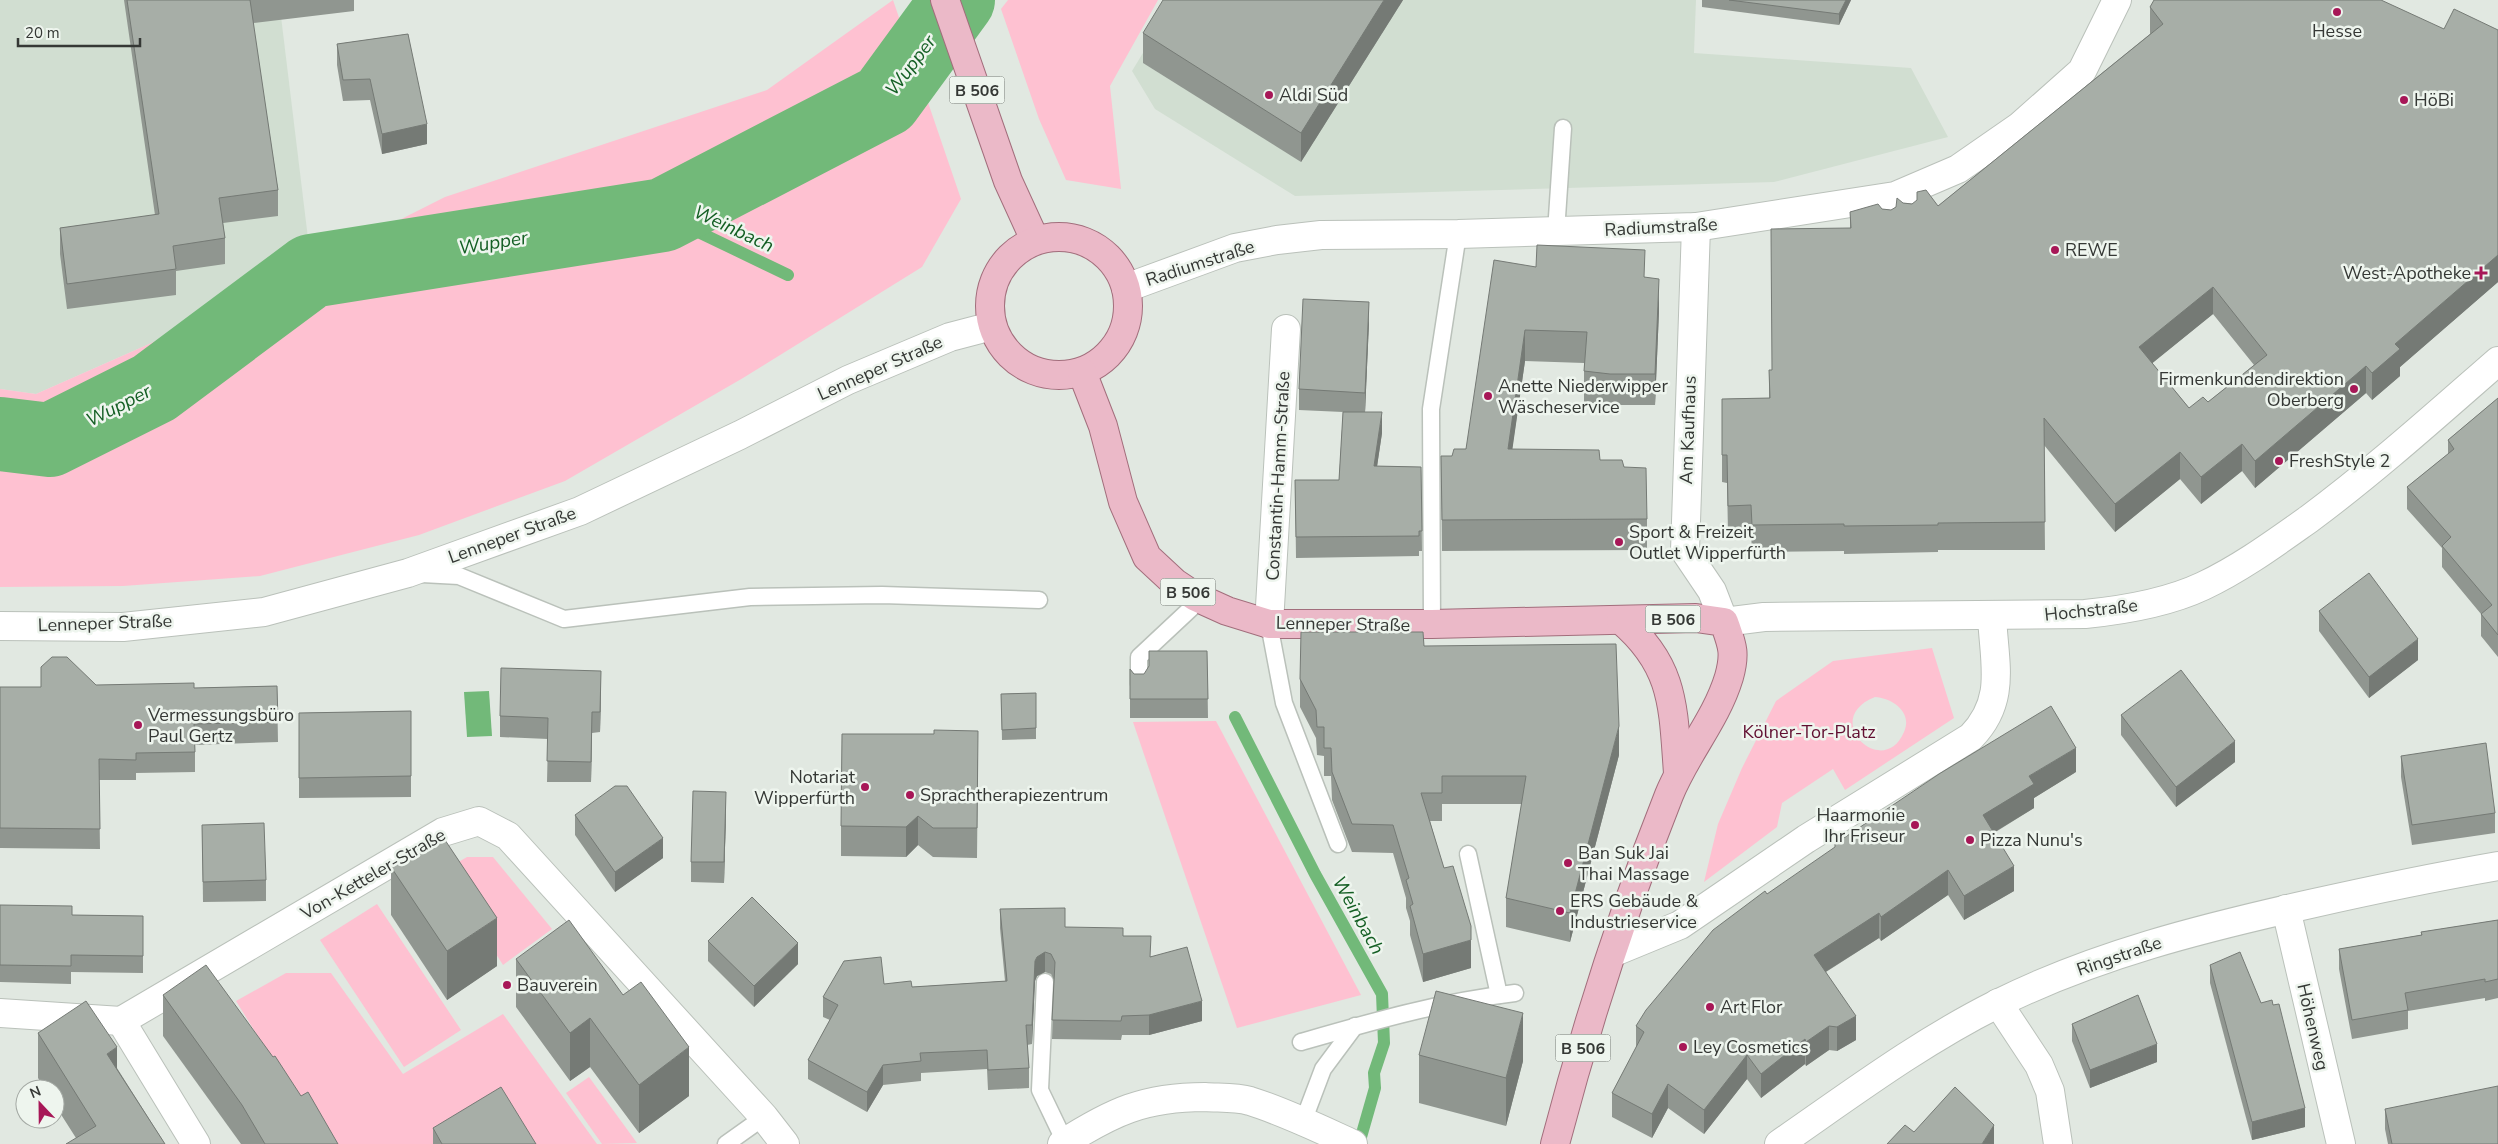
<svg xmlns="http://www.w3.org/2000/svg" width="2498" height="1144" viewBox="0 0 2498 1144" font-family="'Nunito Sans',sans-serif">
	<rect width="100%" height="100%" fill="#e1e8e1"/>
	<g fill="#d1ded1">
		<path d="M0,0H279L311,263L183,329L36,394L0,389Z"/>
		<path d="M1175,0H1696L1694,53L1911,68L1948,137L1774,182L1295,196L1155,109L1132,71Z"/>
	</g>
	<g fill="#fec1d1" fill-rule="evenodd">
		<path d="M893,0L961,199L922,267L743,378L565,481L419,535L260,576L123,586L0,587V389L36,394L183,329L445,197L767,90Z"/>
		<path d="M1008,0H1158L1110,86L1121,189L1066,180L1039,119L1001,9Z"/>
		<path d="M1932,648L1954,718L1845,790L1833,769L1782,803L1777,827L1704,882L1718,824L1742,768L1776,701L1833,661ZM1875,697C1892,698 1913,712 1904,732C1883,781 1819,719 1875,697Z"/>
		<path d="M1216,721L1361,995L1237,1028L1133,722Z"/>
		<path d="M467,857H493L552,929L503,965L443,871Z"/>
		<path d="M377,904L461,1030L404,1067L320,940Z"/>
		<path d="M286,973H331L403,1074L503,1014L597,1144H325L236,1001Z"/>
		<path d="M589,1077L637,1143L602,1144L566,1093Z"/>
	</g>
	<path fill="#72b979" d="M489,691L492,736L467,737L464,692Z"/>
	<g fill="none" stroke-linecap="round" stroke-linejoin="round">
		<g stroke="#72b979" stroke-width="12">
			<path d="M663,215L788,275"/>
			<path d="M1235,717L1315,874L1382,994L1384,1043L1374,1073L1375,1088L1359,1144"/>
		</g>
		<path stroke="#72b979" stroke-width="74" d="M0,434L50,440L154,388L311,271L663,215L885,100L958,0"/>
		<g stroke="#bac1ba" stroke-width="19">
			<g id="lane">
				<path d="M1556,232L1563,128"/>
				<path d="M422,574L459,576L564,619L750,597L882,595L1039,600"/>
				<path d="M1269,624L1284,703L1338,844"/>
				<path d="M1432,624L1431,409L1458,234"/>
				<path d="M1139,684V657L1201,599"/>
				<path d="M1468,854L1499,995"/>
				<path d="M1045,982L1040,1090L1065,1142"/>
				<path d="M1301,1042C1374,1021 1439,1002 1515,993"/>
				<path d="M1303,1122L1323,1069L1355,1026"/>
				<path d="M726,1144L764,1117"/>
			</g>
		</g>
		<g stroke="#bac1ba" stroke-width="30">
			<g id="street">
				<path d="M1696,227L1685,551L1712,591L1724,622"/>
				<path d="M1126,288L1235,248L1277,240L1321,235L1458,234L1696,227L1895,196L1958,169L2020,126L2082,71L2117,0"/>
				<path d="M1269,624L1286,329"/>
				<path d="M0,626L123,627L264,612L408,573L580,511L740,435L848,380L950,337L992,326"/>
				<path d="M2286,909L2341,1144"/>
				<path d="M1612,953L1680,925L1806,839L1971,737C2007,700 1994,663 1992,616"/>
				<path d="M1998,1003L2039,1065L2050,1091L2058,1144"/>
				<path d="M0,1013L121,1021"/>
				<path d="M121,1021L443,832L479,821L508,836L764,1117L785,1144"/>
				<path d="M121,1021L196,1144"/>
				<path d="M1062,1144C1112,1112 1144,1097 1205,1097C1220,1098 1236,1097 1250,1101C1285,1112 1320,1129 1353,1144"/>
				<path d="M1779,1144C1850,1095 1919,1043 1997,1004C2095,955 2203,928 2310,904C2372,890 2435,877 2498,866"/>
			</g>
		</g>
		<g stroke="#bac1ba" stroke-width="30">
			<path id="secondary" d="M1724,622L1764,617L2085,614C2125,610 2167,603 2203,586C2241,568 2275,543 2309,519C2375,470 2436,415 2498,361"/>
		</g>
		<g stroke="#a26e7c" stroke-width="30">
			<g id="primary">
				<path d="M945,0L1008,181L1035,240"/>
				<circle cx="1059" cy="306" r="69"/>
				<path d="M1082,372L1103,426L1123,502L1147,557L1175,583L1196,597L1227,611L1269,624H1432L1696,618L1724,622C1732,645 1736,652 1729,677C1716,720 1686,753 1669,795C1624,908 1586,1026 1555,1144"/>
				<path d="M1621,620C1675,666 1673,707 1678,773"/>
			</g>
		</g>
		<use href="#lane" stroke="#fff" stroke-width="16"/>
		<use href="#street" stroke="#fff" stroke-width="28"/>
		<use href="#secondary" stroke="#fff" stroke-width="28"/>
		<use href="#primary" stroke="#ebb9c8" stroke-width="28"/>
	</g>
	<g fill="#909690" fill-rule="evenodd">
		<path d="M124,0H354V11L253,23L278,190V216L223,223L225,238V264L176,271V295L67,309L60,254V228L155,215Z"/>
		<path d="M1403,0L1301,162L1143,63V33Z"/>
		<path d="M1702,0H1851L1839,25L1702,7Z"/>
		<path d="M2150,7L2444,29L2498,30V282L2400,367V376L2372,400L2366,393L2255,488L2242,471L2201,504L2180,479L2115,532L2044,445L2045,550H1938V552L1844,554V551L1752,552L1751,532L1728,533L1727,483L1722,482V399L1769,398V370H1772L1850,228V212L1882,209L1891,210L1903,203L1938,206L2150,34ZM2213,314L2254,365L2208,402L2189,408L2152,363Z"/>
		<path d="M408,34L427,144L382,154L370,100L343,101L337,65V44Z"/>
		<path d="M1536,267L1645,277L1659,311L1655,405H1610L1584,402V363L1525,361L1512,449L1600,460L1624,467L1647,519V550L1442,551L1441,456H1452L1466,449Z"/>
		<path d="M1369,322L1365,412L1382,433L1377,466L1421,467L1422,551H1419V556L1296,558L1295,480H1339L1343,412L1299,410V389Z"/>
		<path d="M2498,398V657L2481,636V614L2442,567V548L2407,509V487L2448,454V440Z"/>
		<path d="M2319,611L2418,660L2369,698L2319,631Z"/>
		<path d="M1424,646L1619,755L1570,942L1506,927V898L1522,804H1442V821H1430L1471,968L1423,982L1410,935V921L1406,908V898L1393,853L1352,852L1332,800L1331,776H1324V756L1317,755L1316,738L1300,707V679Z"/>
		<path d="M1207,651L1208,718H1130V669L1134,674H1144Z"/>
		<path d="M96,685L194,688L277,686L278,742L195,745V772L136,773V780H99L100,849L0,848V687H41Z"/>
		<path d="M601,692L600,732L592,733L591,782H547L548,739L500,737V716Z"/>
		<path d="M1036,693V739L1002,740L1001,694Z"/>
		<path d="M411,711V797L299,798V713Z"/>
		<path d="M2121,715L2235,762L2176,807L2121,735Z"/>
		<path d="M934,734L978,760L977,858L933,857L918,845L906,857L841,856V826Z"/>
		<path d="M2401,756L2495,813V833L2412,845L2401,777Z"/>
		<path d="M2076,772L2034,798V808L1994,833L2014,891L1964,920L1948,895L1881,941L1879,938L1826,972L1856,1040L1837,1051L1829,1050L1806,1066L1805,1064L1761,1098L1747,1079L1704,1134L1668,1108L1652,1138L1612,1117V1093L1636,1048V1026L1767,894Z"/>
		<path d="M726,813L724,883L691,882V862Z"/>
		<path d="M575,815L663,858L615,892L575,835Z"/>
		<path d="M202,825L266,880V901L203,902Z"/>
		<path d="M391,867L497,966L447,1000L391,915Z"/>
		<path d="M0,905L72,915L143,916V973L71,972V984L0,982Z"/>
		<path d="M1000,909L1065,927L1123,936L1151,957L1202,1021L1149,1035H1122L1121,1040L1052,1039L1054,980L1051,974L1045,972L1037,976L1035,981L1032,1044L1027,1045L1029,1068V1088L988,1090L987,1069L921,1073V1081L883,1085L867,1112L808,1079V1060L830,1020L823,1017V997L884,984L912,987L1005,981L1000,928Z"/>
		<path d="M2498,920V998L2485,1001V998L2408,1011V1029L2352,1039L2339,969V949L2421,935V932Z"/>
		<path d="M708,941L798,964L754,1007L708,961Z"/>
		<path d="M516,959L623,995L689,1096L639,1133L590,1067L570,1081L516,1007Z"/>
		<path d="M2210,965L2305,1127L2252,1140L2210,983Z"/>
		<path d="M163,995L301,1096L338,1144H241L163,1036Z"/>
		<path d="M2072,1024L2157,1062L2090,1088L2072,1041Z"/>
		<path d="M38,1033L117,1068L165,1144L76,1138L55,1105V1089H45L38,1078Z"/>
		<path d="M1419,1055L1523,1061L1506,1126L1419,1103Z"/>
		<path d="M2385,1109L2498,1144H2388L2385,1129Z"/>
		<path d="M433,1128L536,1144H433Z"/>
	</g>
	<g fill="#757a75">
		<path d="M1384,0H1403L1301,162V133Z"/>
		<path d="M1846,0H1851L1839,25V14Z"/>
		<path d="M427,124V144L382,154V134Z"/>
		<path d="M2498,255V282L2400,367V376L2372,400V373L2395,344Z"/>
		<path d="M1659,279V311L1655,405V374Z"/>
		<path d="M2213,287V314L2139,374V347Z"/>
		<path d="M1369,302V322L1365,413V393Z"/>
		<path d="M1525,330V361L1508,480V449Z"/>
		<path d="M2366,366V393L2255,488V461Z"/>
		<path d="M1382,412V433L1374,487V466Z"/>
		<path d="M2242,444V471L2201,504V477Z"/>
		<path d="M2180,452V479L2115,532V504Z"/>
		<path d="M2418,639V660L2369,698V677Z"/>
		<path d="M601,671V692L600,732V712Z"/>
		<path d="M592,712V733L591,782V762Z"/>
		<path d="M1619,726V755L1570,942V913Z"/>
		<path d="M2235,741V762L2176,807V787Z"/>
		<path d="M2076,748V772L2034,798V808L1983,839V815L2029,776Z"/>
		<path d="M726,792V813L724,883V862Z"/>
		<path d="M918,816V845L906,857V827Z"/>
		<path d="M663,838V858L615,892V872Z"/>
		<path d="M2014,866V891L1964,920V896Z"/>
		<path d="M1948,870V895L1881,941V917Z"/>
		<path d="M1879,913V938L1814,979V955Z"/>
		<path d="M497,918V966L447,1000V951Z"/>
		<path d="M1471,940V968L1423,982V954Z"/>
		<path d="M798,943V964L754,1007V986Z"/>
		<path d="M1045,952V972L1037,976L1035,981L1032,1044V1025L1035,961L1037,957Z"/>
		<path d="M1202,1001V1021L1149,1035V1015Z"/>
		<path d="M1523,1013V1061L1506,1126V1078Z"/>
		<path d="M1856,1016V1040L1837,1051V1027Z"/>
		<path d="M590,1018V1067L570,1081V1033Z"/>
		<path d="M1829,1026V1050L1806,1066V1042Z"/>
		<path d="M1805,1039V1064L1761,1098V1074Z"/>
		<path d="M2157,1044V1062L2090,1088V1070Z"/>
		<path d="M117,1047V1092L107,1054Z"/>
		<path d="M689,1047V1096L639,1133V1085Z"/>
		<path d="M1747,1055V1079L1704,1134V1110Z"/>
		<path d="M883,1065V1085L867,1112V1092Z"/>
		<path d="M1668,1084V1108L1652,1138V1114Z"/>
		<path d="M2305,1108V1127L2252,1140V1122Z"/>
		<path d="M1994,1125V1144H1982Z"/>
	</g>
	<g fill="#a7aea7" stroke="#757a75" fill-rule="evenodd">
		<path d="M127,0H250L278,190L219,198L225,238L173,246L176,269L67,284L60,228L159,214Z"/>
		<path d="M1163,0H1384L1301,133L1143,33Z"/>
		<path d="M1729,0H1846L1839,14Z"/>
		<path d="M2154,0H2381L2444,29L2454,9L2498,30V255L2395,344L2400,349L2372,373L2366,366L2255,461L2242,444L2201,477L2180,452L2115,504L2044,418L2045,522L1938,523V525L1844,526V524L1752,525L1751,505L1728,506L1727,455H1722V399L1770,398L1769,370H1772L1771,229L1851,228L1850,212L1878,204L1882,209L1891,210L1896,207L1897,198L1903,203L1912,204L1917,200V192L1926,190L1938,206L2163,24L2150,7ZM2213,287L2267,355L2208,402L2203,397L2189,408L2139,347Z"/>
		<path d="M408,34L427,124L382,134L370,79L343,80L337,44Z"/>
		<path d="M1537,245L1645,250L1644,277L1659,279L1655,374H1610L1584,371L1587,332L1525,330L1508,449L1599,450L1600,460H1622L1624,467L1646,468L1647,519L1442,520L1441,456H1452L1454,449H1466L1494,260L1536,267Z"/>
		<path d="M1303,299L1369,302L1365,393L1299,389Z"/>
		<path d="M2498,398V635L2481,614L2492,605L2442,546L2451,537L2407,487L2454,449L2448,440Z"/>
		<path d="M1343,412H1382L1374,466L1421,467L1422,531H1419V536L1296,537L1295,480H1339Z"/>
		<path d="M2369,573L2418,639L2369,677L2319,611Z"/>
		<path d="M1301,632H1423L1424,646L1616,644L1619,726L1570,913L1506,898L1526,776H1442V793H1421L1444,868L1453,866L1471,926V940L1423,954L1410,906L1413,904L1406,880L1409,878L1393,825L1352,824L1332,772L1331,748H1324V727H1317L1316,710L1300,679Z"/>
		<path d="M1149,651H1207L1208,699H1130V669L1134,674H1144L1149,666Z"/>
		<path d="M52,657H67L96,685L194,683V688L277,686L278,722L194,724L195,752L136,753V760L99,759L100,829L0,828V687H41V667Z"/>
		<path d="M501,668L601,671L600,712H592L591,762L547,761L548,718L500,716Z"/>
		<path d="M2181,670L2235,741L2176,787L2121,715Z"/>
		<path d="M1036,693V728L1002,730L1001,694Z"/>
		<path d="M2051,706L2076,748L2029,776L2034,784L1983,815L2014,866L1964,896L1948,870L1881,917L1879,913L1814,955L1856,1016L1837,1027L1829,1026L1806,1042L1805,1039L1761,1074L1747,1055L1704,1110L1668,1084L1652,1114L1612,1093L1644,1032L1636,1026L1646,1010L1713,930L1765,891L1767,894L1835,847V844L1939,774Z"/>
		<path d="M411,711V776L299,778V713Z"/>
		<path d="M934,730L978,731L977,828H933L918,816L906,827L841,826L842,734H934Z"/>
		<path d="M2486,743L2495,813L2412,825L2401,756Z"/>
		<path d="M615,786H627L663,838L615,872L575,815Z"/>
		<path d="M693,791L726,792L724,862H691Z"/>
		<path d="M264,823L266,880L203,882L202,825Z"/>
		<path d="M441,834L497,918L447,951L391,867Z"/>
		<path d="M752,897L798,943L754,986L708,941Z"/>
		<path d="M0,905L72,906V915L143,916V956L71,955V966L0,965Z"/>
		<path d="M1065,908V927L1123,928V936H1151L1150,957L1187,947L1202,1001L1149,1015L1122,1016L1121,1021L1052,1020L1055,962L1051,954L1045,952L1037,957L1035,961L1032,1025H1026L1029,1068L988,1070L987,1050L920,1053L921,1061L883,1065L867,1092L808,1060L838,1005L823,997L844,961L881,957L884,984L911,981L912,987L1007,981L1000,909Z"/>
		<path d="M569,920L623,995L641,982L689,1047L639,1085L590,1018L570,1033L516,959Z"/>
		<path d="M2498,920V979L2485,982V979L2405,993L2408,1010L2352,1020L2339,949L2422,935L2421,932Z"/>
		<path d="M2240,952L2261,1003L2272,1000L2273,1005L2279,1004L2305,1108L2252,1122L2210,965Z"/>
		<path d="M206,965L273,1057L275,1056L301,1096L308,1092L338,1144H265L242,1105L163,995Z"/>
		<path d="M1436,991L1523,1013L1506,1078L1419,1055Z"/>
		<path d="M2138,995L2157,1044L2090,1070L2072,1024Z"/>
		<path d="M86,1001L117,1047L107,1054L165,1144H66L96,1126L38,1033Z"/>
		<path d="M2498,1086V1144H2392L2385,1109Z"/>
		<path d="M501,1087L536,1144H442L433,1128Z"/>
		<path d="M1955,1087L1994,1125L1982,1144H1887L1905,1125L1914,1132Z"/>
	</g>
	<g fill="#a71757" stroke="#eef5ee" stroke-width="2">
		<circle cx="2337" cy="12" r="5"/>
		<circle cx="1269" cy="95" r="5"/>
		<circle cx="2404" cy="100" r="5"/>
		<circle cx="2055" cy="250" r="5"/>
		<path d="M2478.5 265.5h5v5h5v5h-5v5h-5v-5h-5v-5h5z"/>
		<circle cx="2354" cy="389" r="5"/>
		<circle cx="1488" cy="396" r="5"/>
		<circle cx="2279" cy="461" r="5"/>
		<circle cx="1619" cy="542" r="5"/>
		<circle cx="138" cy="725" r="5"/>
		<circle cx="865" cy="787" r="5"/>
		<circle cx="910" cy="795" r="5"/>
		<circle cx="1915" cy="825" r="5"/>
		<circle cx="1970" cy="840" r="5"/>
		<circle cx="1568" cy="863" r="5"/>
		<circle cx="1560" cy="911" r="5"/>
		<circle cx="507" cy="985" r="5"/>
		<circle cx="1710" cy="1007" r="5"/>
		<circle cx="1683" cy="1047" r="5"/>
	</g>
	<g text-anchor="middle" stroke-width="5" stroke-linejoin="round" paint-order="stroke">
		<g fill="#eef5ee" stroke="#6c716c" stroke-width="1">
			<rect x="949.5" y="76.5" width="55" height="27" rx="4"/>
			<rect x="1160.5" y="578.5" width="55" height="27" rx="4"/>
			<rect x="1645.5" y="605.5" width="55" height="27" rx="4"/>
			<rect x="1555.5" y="1034.5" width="55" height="27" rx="4"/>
		</g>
		<g font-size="16" font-weight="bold" fill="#353835">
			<text x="977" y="96">B 506</text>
			<text x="1188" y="598">B 506</text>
			<text x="1673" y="625">B 506</text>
			<text x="1583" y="1054">B 506</text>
		</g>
		<g font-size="18" fill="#353835" stroke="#eef5ee" text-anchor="start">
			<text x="2337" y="37" text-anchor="middle">Hesse</text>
			<text x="1279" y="101">Aldi Süd</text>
			<text x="2414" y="106">HöBi</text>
			<text x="2065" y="256">REWE</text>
			<text x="2471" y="279" text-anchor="end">West-Apotheke</text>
			<text x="2344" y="385" text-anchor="end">Firmenkundendirektion<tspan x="2344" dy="21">Oberberg</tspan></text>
			<text x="1498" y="392">Anette Niederwipper<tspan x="1498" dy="21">Wäscheservice</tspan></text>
			<text x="2289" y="467">FreshStyle 2</text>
			<text x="1629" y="538">Sport &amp; Freizeit<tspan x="1629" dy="21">Outlet Wipperfürth</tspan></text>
			<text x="148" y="721">Vermessungsbüro<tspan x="148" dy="21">Paul Gertz</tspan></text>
			<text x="855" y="783" text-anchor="end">Notariat<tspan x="855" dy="21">Wipperfürth</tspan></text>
			<text x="920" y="801">Sprachtherapiezentrum</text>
			<text x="1905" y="821" text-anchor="end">Haarmonie<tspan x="1905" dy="21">Ihr Friseur</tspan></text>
			<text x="1980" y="846">Pizza Nunu's</text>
			<text x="1578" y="859">Ban Suk Jai<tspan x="1578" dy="21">Thai Massage</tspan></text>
			<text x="1570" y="907">ERS Gebäude &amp;<tspan x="1570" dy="21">Industrieservice</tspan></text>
			<text x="517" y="991">Bauverein</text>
			<text x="1720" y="1013">Art Flor</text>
			<text x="1693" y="1053">Ley Cosmetics</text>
		</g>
		<g font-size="18" fill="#353835" stroke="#eef5ee">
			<text transform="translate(1661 227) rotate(-3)" y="6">Radiumstraße</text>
			<text transform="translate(1200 263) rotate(-18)" y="6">Radiumstraße</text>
			<text transform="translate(880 368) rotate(-24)" y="6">Lenneper Straße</text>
			<text transform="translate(1688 430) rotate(-88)" y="6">Am Kaufhaus</text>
			<text transform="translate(1278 476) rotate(-87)" y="6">Constantin-Hamm-Straße</text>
			<text transform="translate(512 535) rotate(-20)" y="6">Lenneper Straße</text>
			<text transform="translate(2091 610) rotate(-6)" y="6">Hochstraße</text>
			<text transform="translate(105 623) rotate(-2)" y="6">Lenneper Straße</text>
			<text transform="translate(1343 624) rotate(1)" y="6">Lenneper Straße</text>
			<text transform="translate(373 874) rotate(-30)" y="6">Von-Ketteler-Straße</text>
			<text transform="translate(2119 956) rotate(-19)" y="6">Ringstraße</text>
			<text transform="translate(2313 1027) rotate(77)" y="6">Höhenweg</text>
		</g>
		<g font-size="18" fill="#610f31" stroke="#eef5ee">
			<text x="1809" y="738">Kölner-Tor-Platz</text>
		</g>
		<g font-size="19" font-style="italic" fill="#145f24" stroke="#eef5ee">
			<text transform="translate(910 65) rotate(-53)" y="7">Wupper</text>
			<text transform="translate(734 228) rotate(25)" y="7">Weinbach</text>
			<text transform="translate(493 242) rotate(-9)" y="7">Wupper</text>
			<text transform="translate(118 405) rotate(-27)" y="7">Wupper</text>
			<text transform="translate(1359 915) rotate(61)" y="7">Weinbach</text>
		</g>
	</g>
	<g transform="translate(40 1104) rotate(338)"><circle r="24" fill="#eef5ee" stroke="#a4a9a4"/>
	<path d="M0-4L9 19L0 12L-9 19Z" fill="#a71757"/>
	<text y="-8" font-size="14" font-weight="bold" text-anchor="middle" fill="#353835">N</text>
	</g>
	<path d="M18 38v8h122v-8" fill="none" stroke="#353835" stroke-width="2.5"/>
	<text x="25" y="38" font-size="15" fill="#353835" stroke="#eef5ee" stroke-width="4" paint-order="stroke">20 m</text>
</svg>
